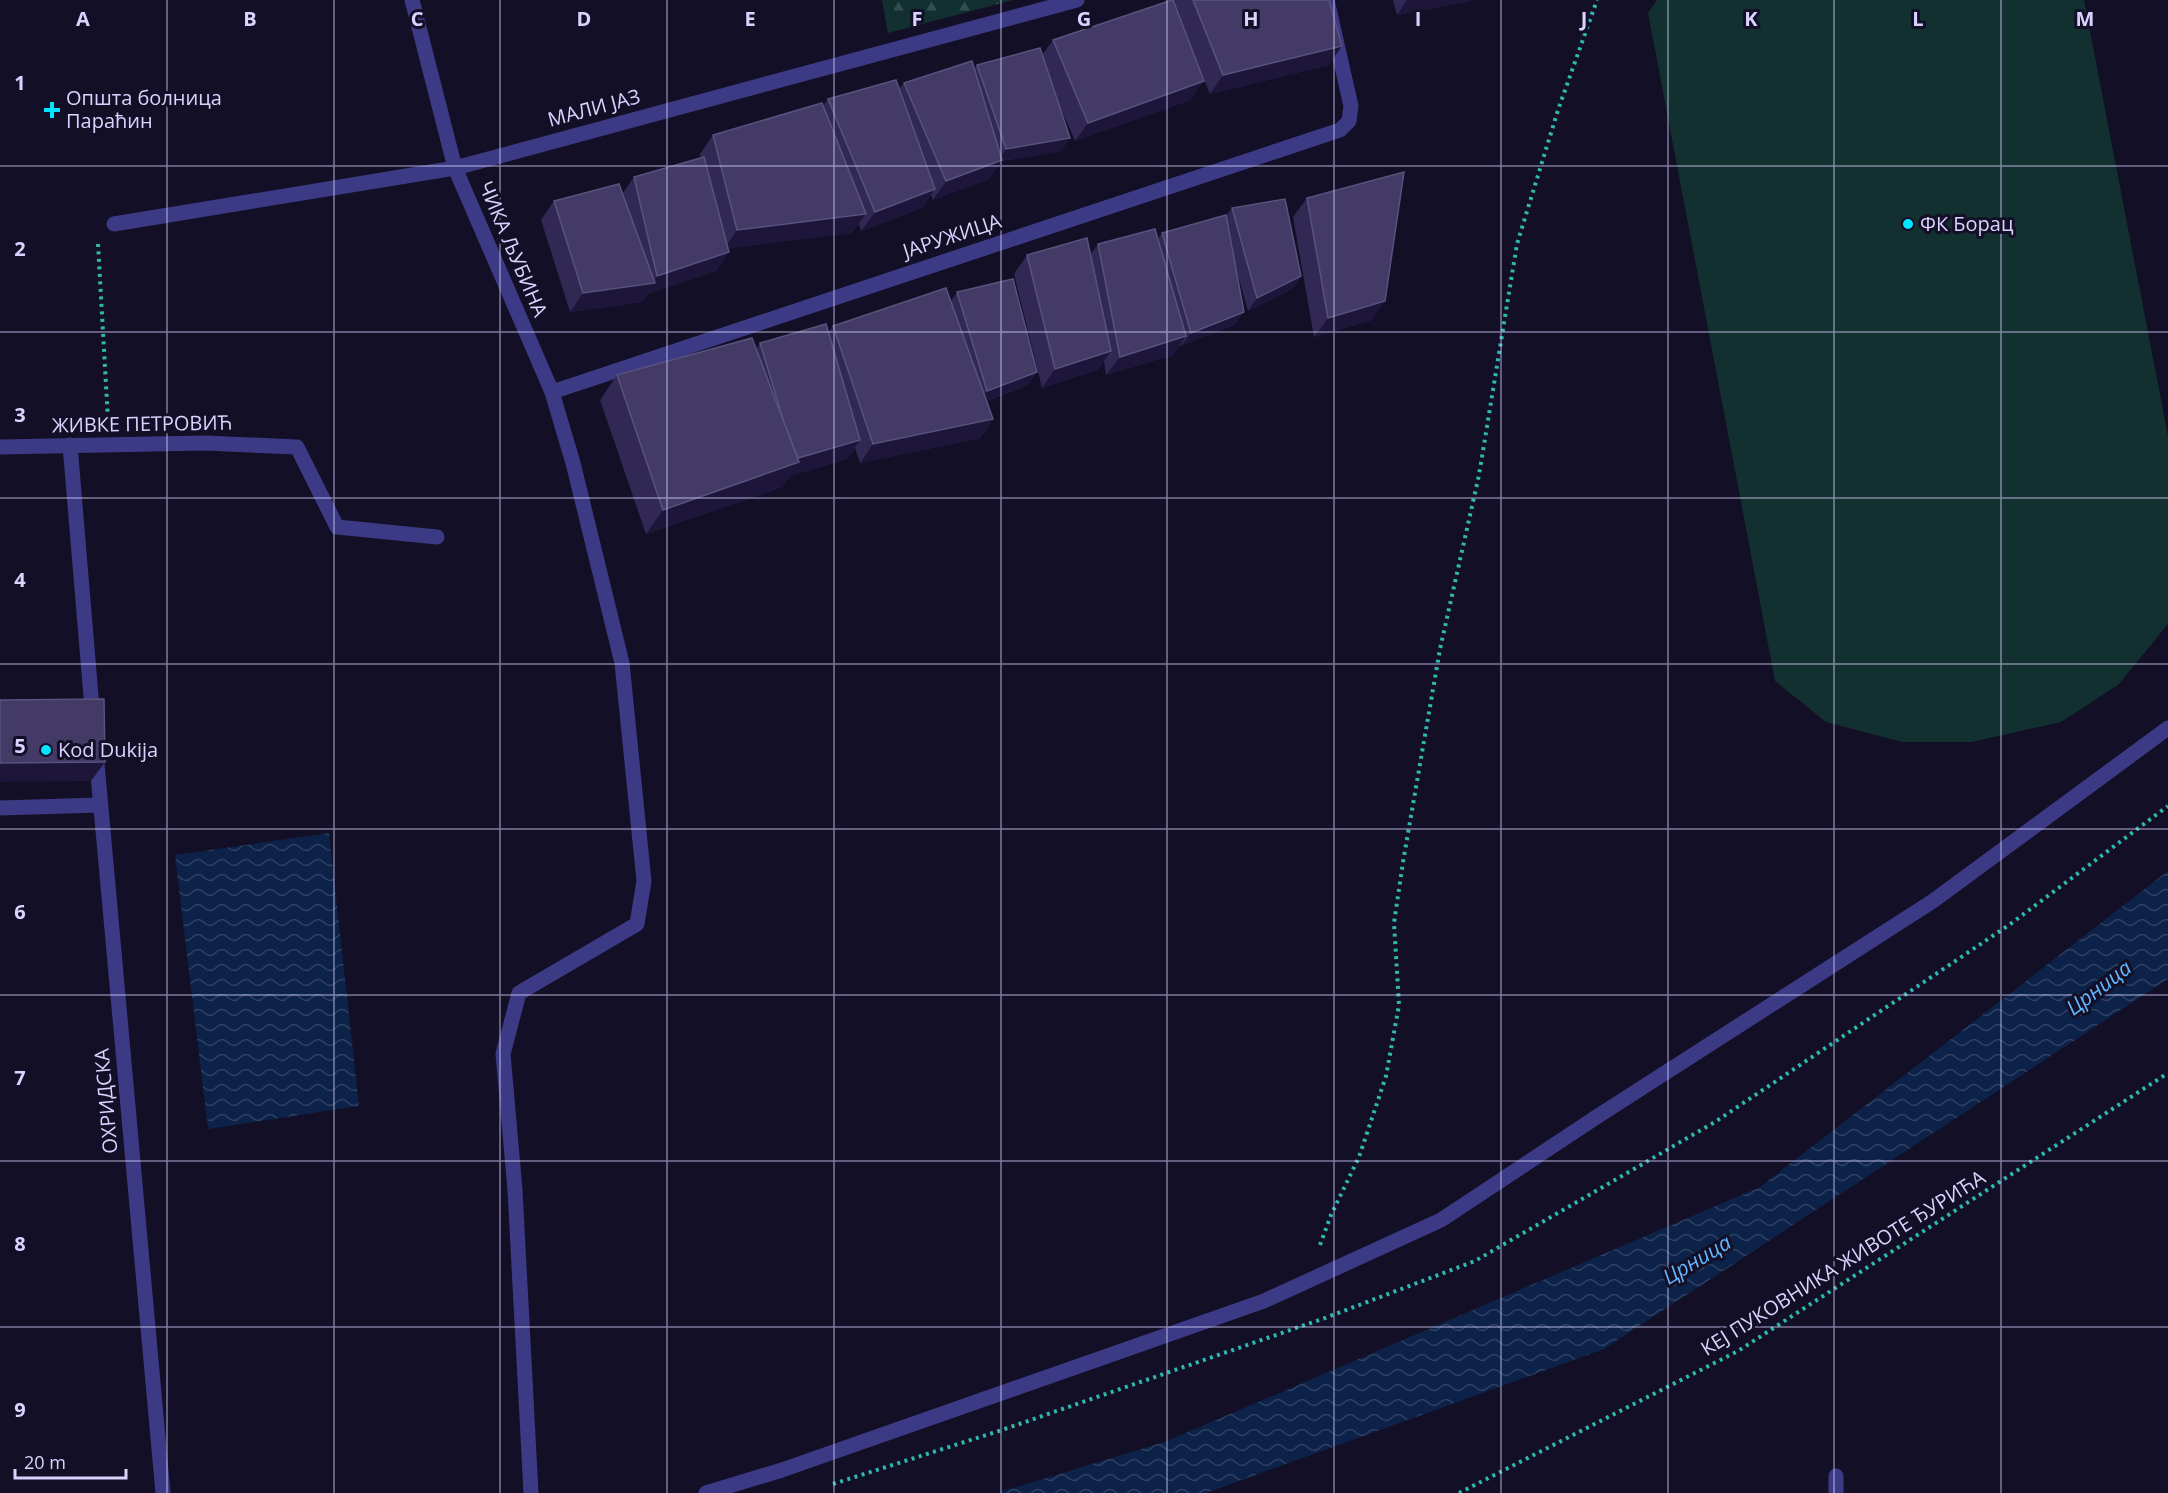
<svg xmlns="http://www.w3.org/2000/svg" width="2168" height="1493" viewBox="0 0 2168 1493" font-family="'Open Sans',sans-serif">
	<defs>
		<pattern id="forest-firs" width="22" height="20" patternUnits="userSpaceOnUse" patternTransform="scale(1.5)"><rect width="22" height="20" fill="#12302f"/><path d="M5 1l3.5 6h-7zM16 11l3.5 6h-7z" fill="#344d4e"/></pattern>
		<pattern id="water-waves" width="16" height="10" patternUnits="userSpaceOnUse" patternTransform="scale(1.5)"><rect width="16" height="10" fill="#0c2248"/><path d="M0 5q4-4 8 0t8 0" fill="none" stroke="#2f4163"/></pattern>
	</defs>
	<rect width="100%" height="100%" fill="#130f26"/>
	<path fill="url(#forest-firs)" d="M882,0H1013L888,33Z"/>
	<path fill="#12302f" d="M1657,0H2084L2168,436V624L2118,685L2061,722L1972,742H1902L1826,722L1775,681L1648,13Z"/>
	<g fill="url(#water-waves)">
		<path d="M329,833L359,1106L208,1129L175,855Z"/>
		<path d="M2168,871V979L1604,1349L1206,1493H997L1167,1441L1760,1187Z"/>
	</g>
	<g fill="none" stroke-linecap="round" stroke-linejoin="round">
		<g stroke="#2fb8b0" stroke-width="4" stroke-dasharray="3 4.5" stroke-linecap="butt">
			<path d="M98,244L108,420"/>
			<path d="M1320,1245L1331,1215L1359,1157L1386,1076L1399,1005L1394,923L1403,862L1440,649L1479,475L1517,244L1558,110L1597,0"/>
			<path d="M833,1484L1002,1430L1325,1318L1475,1261L1715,1122L2009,925L2168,806"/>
			<path d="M1459,1493L1738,1351L2168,1073"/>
		</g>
		<g stroke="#3d3a85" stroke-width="15">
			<path d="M412,0L455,168L552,392L573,463L622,663L644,881L637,924L519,993L503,1054L515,1190L531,1493"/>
			<path d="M114,224L455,168L1077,0"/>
			<path d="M552,392L1340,130L1349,121L1351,106L1327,0"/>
			<path d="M70,445L93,720"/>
			<path d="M0,447L205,443L297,447L337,527L437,537"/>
			<path d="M96,753L163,1493"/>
			<path d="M0,808L100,805"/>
			<path d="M1836,1476V1493"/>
			<path d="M706,1493L782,1470L1264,1301L1441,1220L1598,1116L1933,901L2168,728"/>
		</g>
	</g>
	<g fill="#312854">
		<path d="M1172,0H1329V65L1210,94L1189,43L1190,100L1075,141L1057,100L1070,138L1061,151L1002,161L989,179L933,200L931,195L922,208L861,231L859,224L852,233L728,248L716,271L647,294L642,302L570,312L541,220L554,201L623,193L634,177L701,158L700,154L713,135L823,106L828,99L899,89L904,83L974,69L977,65L1042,55L1053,40Z"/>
		<path d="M1393,0H1471L1470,1L1397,15Z"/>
		<path d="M1307,198L1372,320L1314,337L1293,217Z"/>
		<path d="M1232,208L1301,276L1292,289L1248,311L1235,264L1244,312L1234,325L1181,346V344L1173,355L1106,375L1104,361L1097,370L1042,388L1014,274L1027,255H1090L1098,244L1158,239L1162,233L1226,216Z"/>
		<path d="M957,292L1037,372L1028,385L987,401L993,419L980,438L860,463L855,448L847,459L790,476L782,487L646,534L600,400L617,375L756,349L760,343L828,333L833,326L951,301Z"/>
	</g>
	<g fill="#1d163a">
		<path d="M1407,0H1471L1470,1L1397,15Z"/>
		<path d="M1342,46L1329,65L1210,94L1223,75Z"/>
		<path d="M1204,81L1190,100L1075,141L1088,123Z"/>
		<path d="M1070,138L1061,151L1002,161L989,179L933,200L946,181L997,162L1006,149Z"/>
		<path d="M935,189L922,208L861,231L875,212Z"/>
		<path d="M866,214L852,233L724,249L737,230Z"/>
		<path d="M729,252L716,271L647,294L642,302L570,312L583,293L652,283L657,276Z"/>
		<path d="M1301,276L1292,289L1248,311L1257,298Z"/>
		<path d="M1385,301L1372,320L1314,337L1328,318Z"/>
		<path d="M1244,312L1234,325L1181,346L1191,333Z"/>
		<path d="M1186,336L1173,355L1106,375L1120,357Z"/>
		<path d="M1111,351L1097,370L1042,388L1055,369Z"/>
		<path d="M1037,372L1028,385L978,404L987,391Z"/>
		<path d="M993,419L980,438L860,463L873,444Z"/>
		<path d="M860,440L847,459L790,476L782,487L646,534L663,510L795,459Z"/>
		<path d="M105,762L91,781L0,782V763Z"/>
	</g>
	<g fill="#433a66" stroke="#5a527e" stroke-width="1.5">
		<path d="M1172,0H1173L1204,81L1088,123L1053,40Z"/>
		<path d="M1193,0H1329L1342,46L1223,75Z"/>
		<path d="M1040,48L1070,138L1006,149L977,65Z"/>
		<path d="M972,61L1002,160L946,181L904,83Z"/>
		<path d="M896,80L935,189L875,212L828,99Z"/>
		<path d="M822,103L866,214L737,230L713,135Z"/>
		<path d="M704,157L729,252L657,276L634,177Z"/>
		<path d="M1404,172L1385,301L1328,318L1307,198Z"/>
		<path d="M619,184L655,283L583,293L554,201Z"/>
		<path d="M1285,199L1301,276L1257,298L1232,208Z"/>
		<path d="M1226,215L1244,312L1191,333L1162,233Z"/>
		<path d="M1155,229L1186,336L1120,357L1098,244Z"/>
		<path d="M1087,238L1111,351L1055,369L1027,255Z"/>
		<path d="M1013,279L1037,372L987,391L957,292Z"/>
		<path d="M946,288L993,419L873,444L833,326Z"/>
		<path d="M826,324L860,440L798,458L784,422L760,343Z"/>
		<path d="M752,338L799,462L663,510L617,375Z"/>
		<path d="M104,699L105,762L0,763V700Z"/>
	</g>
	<path fill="none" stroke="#d9d4ff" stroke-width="1.5" stroke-opacity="0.55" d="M167,0V1493M334,0V1493M500,0V1493M667,0V1493M834,0V1493M1001,0V1493M1167,0V1493M1334,0V1493M1501,0V1493M1668,0V1493M1834,0V1493M2001,0V1493M0,166H2168M0,332H2168M0,498H2168M0,664H2168M0,829H2168M0,995H2168M0,1161H2168M0,1327H2168"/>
	<g fill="#00e5ff" stroke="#130f26" stroke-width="2">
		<path d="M49 101h6v6h6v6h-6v6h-6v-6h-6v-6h6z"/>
		<circle cx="1908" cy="224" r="6"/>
		<circle cx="46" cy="750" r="6"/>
	</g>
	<g text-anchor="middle" stroke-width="6" stroke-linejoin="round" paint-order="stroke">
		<g font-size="20" fill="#d9d4ff" stroke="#130f26" text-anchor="start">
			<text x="66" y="105">Општа болница<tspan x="66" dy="23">Параћин</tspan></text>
			<text x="1920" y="231">ФК Борац</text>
			<text x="58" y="757">Kod Dukija</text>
		</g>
		<g font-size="20" fill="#d9d4ff" stroke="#130f26">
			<text transform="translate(594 108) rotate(-15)" y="7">МАЛИ ЈАЗ</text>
			<text transform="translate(952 236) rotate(-18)" y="7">ЈАРУЖИЦА</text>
			<text transform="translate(513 249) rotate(67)" y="7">ЧИКА ЉУБИНА</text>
			<text transform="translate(142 424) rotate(-1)" y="7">ЖИВКЕ ПЕТРОВИЋ</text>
			<text transform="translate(106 1101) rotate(-95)" y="7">ОХРИДСКА</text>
			<text transform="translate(1843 1263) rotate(-32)" y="7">КЕЈ ПУКОВНИКА ЖИВОТЕ ЂУРИЋА</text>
		</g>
		<g font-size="21" font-style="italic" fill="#62b6ff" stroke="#130f26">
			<text transform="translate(2099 988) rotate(-37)" y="7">Црница</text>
			<text transform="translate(1697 1260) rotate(-31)" y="7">Црница</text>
		</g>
	</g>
	<g font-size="20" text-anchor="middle" font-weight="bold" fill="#d9d4ff" stroke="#130f26" stroke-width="6" stroke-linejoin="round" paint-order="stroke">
		<text x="83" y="26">A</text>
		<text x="250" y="26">B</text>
		<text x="417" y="26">C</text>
		<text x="584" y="26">D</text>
		<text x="750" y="26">E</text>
		<text x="917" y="26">F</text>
		<text x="1084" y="26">G</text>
		<text x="1251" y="26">H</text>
		<text x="1418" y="26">I</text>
		<text x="1584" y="26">J</text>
		<text x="1751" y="26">K</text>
		<text x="1918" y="26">L</text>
		<text x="2085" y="26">M</text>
		<text x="20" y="90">1</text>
		<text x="20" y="256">2</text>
		<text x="20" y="422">3</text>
		<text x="20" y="587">4</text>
		<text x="20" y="753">5</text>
		<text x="20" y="919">6</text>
		<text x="20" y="1085">7</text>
		<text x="20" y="1251">8</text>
		<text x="20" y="1417">9</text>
	</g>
	<path d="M15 1469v9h111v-9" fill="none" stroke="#d9d4ff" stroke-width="3"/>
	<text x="24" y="1469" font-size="18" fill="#d9d4ff" stroke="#130f26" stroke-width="4.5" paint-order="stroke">20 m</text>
</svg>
